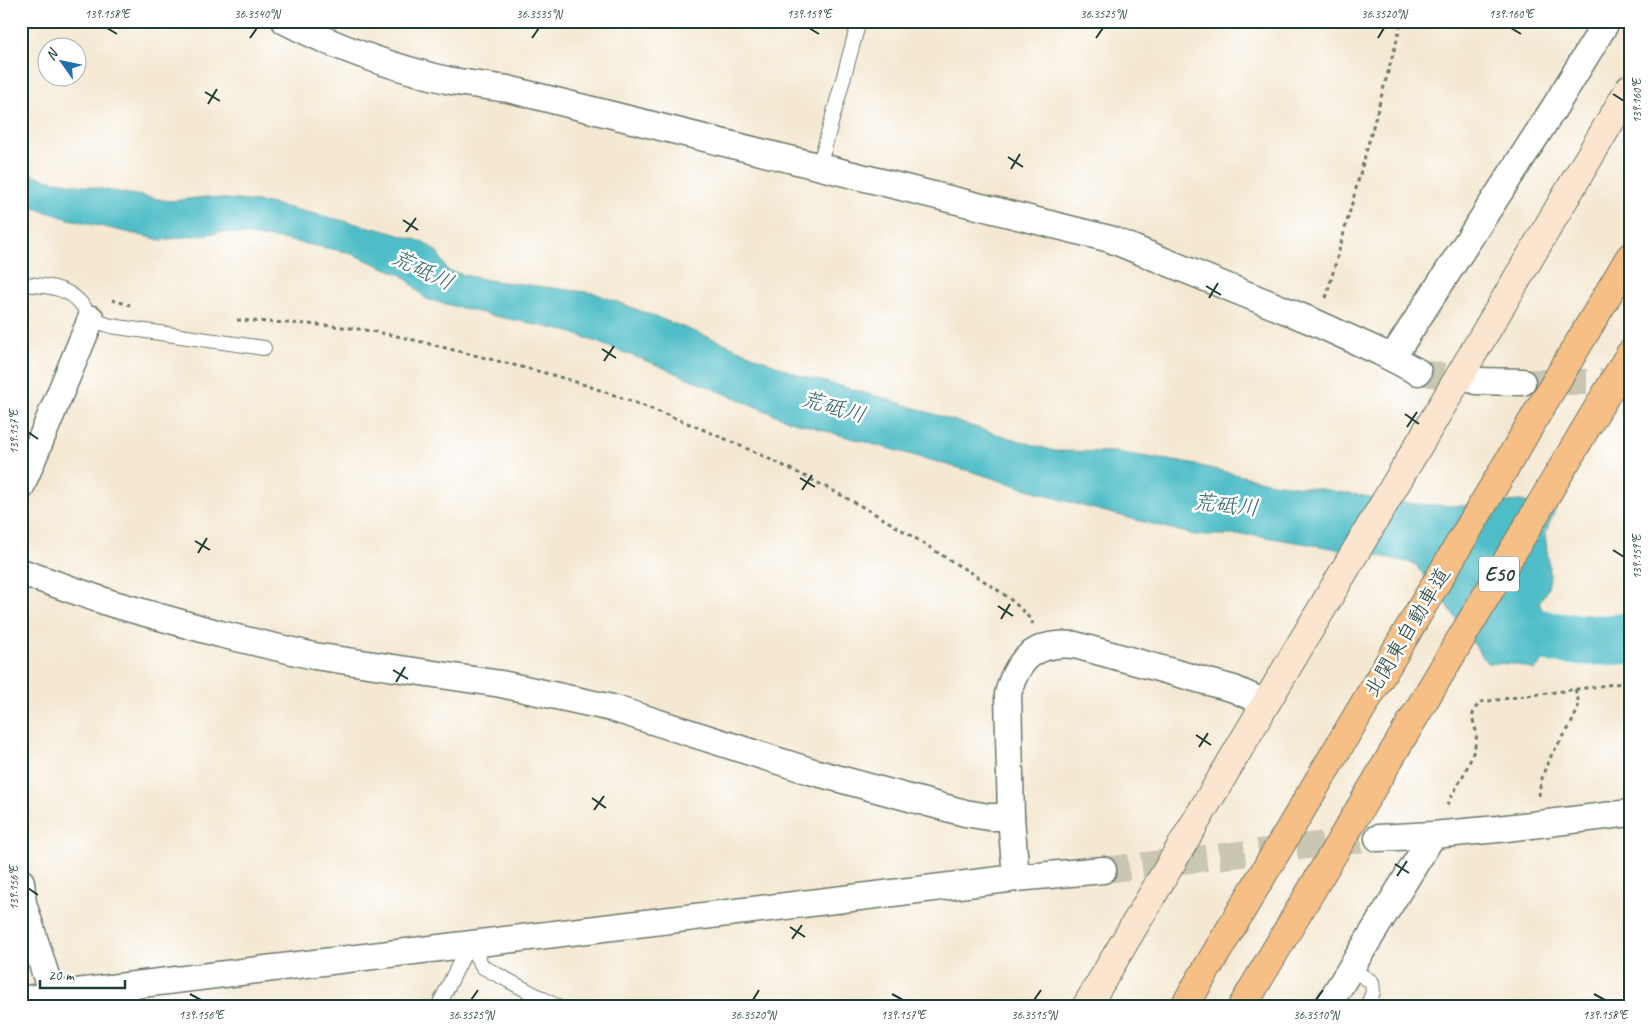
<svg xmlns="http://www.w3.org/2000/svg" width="1651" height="1028" viewBox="0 0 1651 1028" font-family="Caveat,'Klee One',sans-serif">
	<rect width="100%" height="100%" fill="#fff"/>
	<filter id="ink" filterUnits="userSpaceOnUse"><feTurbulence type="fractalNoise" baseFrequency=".02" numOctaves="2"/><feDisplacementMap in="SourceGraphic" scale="10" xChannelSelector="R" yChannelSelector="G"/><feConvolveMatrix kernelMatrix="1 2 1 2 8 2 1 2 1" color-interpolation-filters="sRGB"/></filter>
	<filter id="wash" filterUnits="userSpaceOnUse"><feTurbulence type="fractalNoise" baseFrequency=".0096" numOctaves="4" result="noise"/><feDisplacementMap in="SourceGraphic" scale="20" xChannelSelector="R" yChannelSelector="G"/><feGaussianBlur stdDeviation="1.12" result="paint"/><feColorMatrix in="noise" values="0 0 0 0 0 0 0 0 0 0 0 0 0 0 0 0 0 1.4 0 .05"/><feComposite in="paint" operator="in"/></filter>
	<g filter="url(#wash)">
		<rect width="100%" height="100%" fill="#f4e8d2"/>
		<path fill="#4fbdc7" stroke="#377d7e" d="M21,171L45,179L170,201L206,197L268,203L382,230L424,242L437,252L448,271L487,280L594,293L719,341L799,375L881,397L980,429L1054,451L1115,452L1188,463L1272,483L1320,489L1414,504L1459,506L1520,501L1556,508L1545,534L1550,575L1548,588L1539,603L1546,618L1563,631L1561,642L1535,670L1515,664L1487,663L1449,608L1415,564L1391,558L1254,535H1195L1079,505L973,472L790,421L657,365L570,332L490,315L426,299L402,275L347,252L281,239L223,232L161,240L69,219L21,204Z"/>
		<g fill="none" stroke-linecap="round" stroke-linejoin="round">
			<path stroke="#4fbdc7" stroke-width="51" d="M1506,605C1513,612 1518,623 1526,629C1544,642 1607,641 1630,638"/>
		</g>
	</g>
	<g filter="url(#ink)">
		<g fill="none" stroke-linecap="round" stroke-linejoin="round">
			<g stroke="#c9c6b2" stroke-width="26" stroke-dasharray="26 13" stroke-linecap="butt">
				<path d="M1418,372L1476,381"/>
				<path d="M1522,382H1630"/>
				<path d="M1103,870L1378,838"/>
			</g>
			<g stroke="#6a796b" stroke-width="16">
				<g id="lane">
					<path d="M819,167L859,21"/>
					<path d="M21,284C53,286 76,287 91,319L111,326L264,348"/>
					<path d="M469,944L483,967L558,1007"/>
					<path d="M1351,969L1372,982L1373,992L1367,1007"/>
					<path d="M438,1007L469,944"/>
				</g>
			</g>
			<g stroke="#6a796b" stroke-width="29">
				<g id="street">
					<path d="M285,21C335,47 392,67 447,80C467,84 488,86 508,89L1110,239L1314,322L1380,352L1418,372"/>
					<path d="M1392,358L1554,108L1607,21"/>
					<path d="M1476,381L1522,382"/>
					<path d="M21,487L91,319"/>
					<path d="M21,572L110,603L220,634L314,656L501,684L612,708L810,771L965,813L989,817H1011"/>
					<path d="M1378,838L1433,835L1498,829L1630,813"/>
					<path d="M1016,878L1011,817L1008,694C1017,658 1037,641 1075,645L1234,689L1265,703"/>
					<path d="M21,882L23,903L52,995"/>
					<path d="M21,1000L52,995L1016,878L1103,870"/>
					<path d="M1327,1007L1433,835"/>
				</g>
			</g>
			<g stroke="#6a796b" stroke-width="30">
				<path id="secondary" d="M1086,1007C1266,700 1450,395 1630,88"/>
			</g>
			<g stroke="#6a796b" stroke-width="30">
				<g id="highway">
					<path d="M1184,1007L1630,257"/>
					<path d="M1242,1007L1630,354"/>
				</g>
			</g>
			<g stroke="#6a796b" stroke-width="3" stroke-dasharray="4 4" stroke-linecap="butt">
				<path d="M1326,298L1402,21"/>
				<path d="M112,300L130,305"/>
				<path d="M237,320C275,323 313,323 350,328C393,333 436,346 478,356C516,366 554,374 591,387C713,429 832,483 940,554C966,571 1018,597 1033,624"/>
				<path d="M1539,796C1540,780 1546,764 1554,751C1562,738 1579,716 1578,701C1578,697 1576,693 1575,689"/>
				<path d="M1447,805C1457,785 1472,764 1476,741C1479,724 1464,717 1481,702L1630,682"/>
			</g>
			<use href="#lane" stroke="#fff" stroke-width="14"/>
			<use href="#street" stroke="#fff" stroke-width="26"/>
			<use href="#secondary" stroke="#fbe5cf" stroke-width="28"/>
			<use href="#highway" stroke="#f5bf86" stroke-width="28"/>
		</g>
	</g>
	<path fill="none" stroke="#1f3d34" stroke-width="2" d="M107,28L117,34M809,28L819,34M1511,28L1521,34M250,38L257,28M532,38L539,28M1096,38L1103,28M1378,38L1384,28M205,92L220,101M1613,94L1624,101M208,104L217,89M1008,157L1023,167M1011,169L1020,154M403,220L418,230M406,232L416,218M1206,286L1221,295M1209,298L1218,283M602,349L616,358M604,361L614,346M1405,414L1419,424M1407,427L1417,412M28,432L38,439M800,478L815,487M802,490L812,475M195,541L210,550M1613,550L1624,557M198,553L207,538M998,606L1013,616M1001,619L1010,604M393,670L408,679M396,682L405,667M1196,735L1211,745M1199,747L1208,733M592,798L606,808M594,810L604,796M1395,864L1409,873M1397,876L1407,861M28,888L38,895M790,927L805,937M792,939L802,925M190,994L201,1000M892,994L903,1000M1594,994L1605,1000M471,1000L478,990M753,1000L759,990M1034,1000L1041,990M1316,1000L1323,990"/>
	<g text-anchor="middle" stroke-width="5" stroke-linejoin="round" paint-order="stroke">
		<rect fill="#fff" stroke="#627771" stroke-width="1" x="1479" y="556.5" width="40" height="35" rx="4"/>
		<g font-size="20" font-weight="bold" fill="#1f3d34">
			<text x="1499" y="581">E50</text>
		</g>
		<g font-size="21" fill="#1f3d34" stroke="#fff">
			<text transform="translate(1407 632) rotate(-59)" y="7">北関東自動車道</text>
		</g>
		<g font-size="22" font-style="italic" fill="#2d6360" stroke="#fff">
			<text transform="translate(423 269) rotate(26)" y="8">荒砥川</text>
			<text transform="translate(834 406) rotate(16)" y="8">荒砥川</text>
			<text transform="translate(1226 504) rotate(6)" y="8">荒砥川</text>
		</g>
	</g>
	<rect width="1651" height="1028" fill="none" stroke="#fff" stroke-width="55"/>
	<g transform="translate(62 62) rotate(303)"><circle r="24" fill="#ffffff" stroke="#a5b1ae"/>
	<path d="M0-4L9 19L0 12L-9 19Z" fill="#1f6fb2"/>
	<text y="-8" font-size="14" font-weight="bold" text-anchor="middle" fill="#1f3d34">N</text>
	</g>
	<path d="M40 980v8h85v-8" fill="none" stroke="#1f3d34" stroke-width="2.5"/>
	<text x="48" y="980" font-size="15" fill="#1f3d34" stroke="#ffffff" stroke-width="4" paint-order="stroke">20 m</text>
	<rect x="28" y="28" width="1596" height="972" fill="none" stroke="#1f3d34" stroke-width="2"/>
	<g font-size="12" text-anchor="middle" fill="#1f3d34">
		<text x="107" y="18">139.158°E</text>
		<text x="257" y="18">36.3540°N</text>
		<text x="539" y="18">36.3535°N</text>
		<text x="809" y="18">139.159°E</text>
		<text x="1103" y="18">36.3525°N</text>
		<text x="1384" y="18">36.3520°N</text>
		<text x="1511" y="18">139.160°E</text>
		<text transform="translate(1637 101) rotate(-90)" y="4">139.160°E</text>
		<text transform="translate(14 432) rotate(-90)" y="4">139.157°E</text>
		<text transform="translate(1637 557) rotate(-90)" y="4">139.159°E</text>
		<text transform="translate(14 888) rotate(-90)" y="4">139.156°E</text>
		<text x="201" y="1019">139.156°E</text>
		<text x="471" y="1019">36.3525°N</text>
		<text x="753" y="1019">36.3520°N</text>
		<text x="903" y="1019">139.157°E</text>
		<text x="1034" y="1019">36.3515°N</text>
		<text x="1316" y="1019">36.3510°N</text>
		<text x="1605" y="1019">139.158°E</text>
	</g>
</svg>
